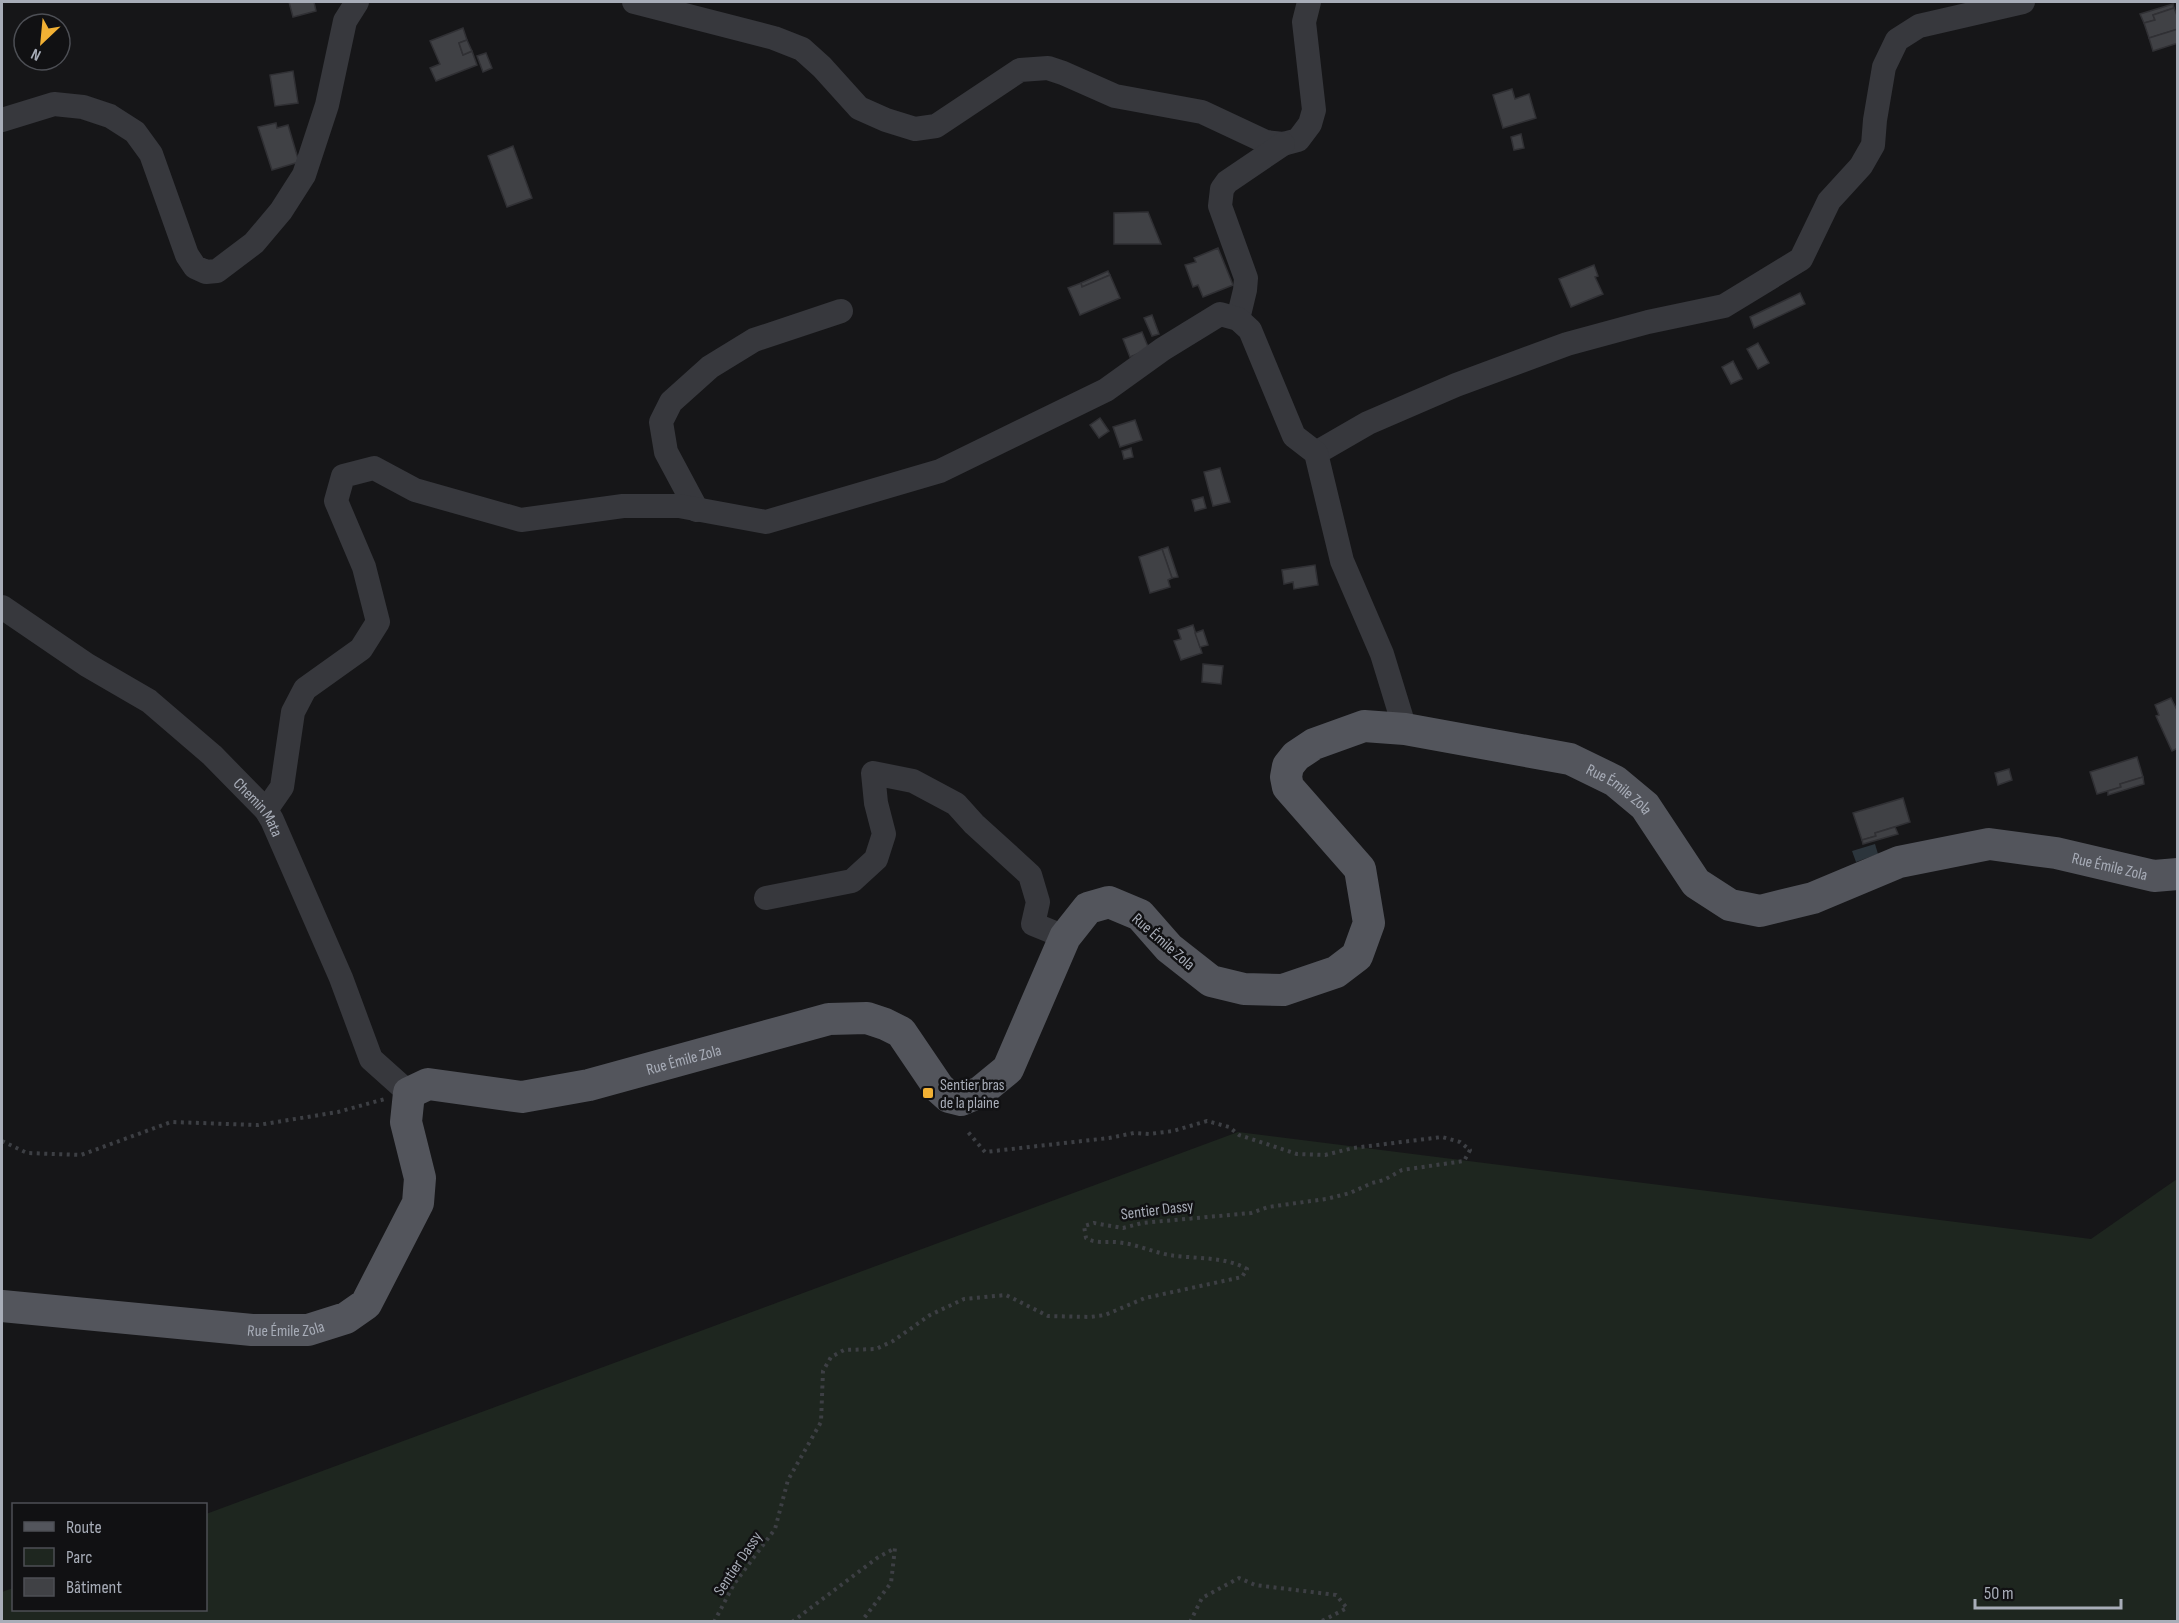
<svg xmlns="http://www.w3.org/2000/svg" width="2179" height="1623" viewBox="0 0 2179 1623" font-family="'Sofia Sans Condensed',sans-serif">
	<rect width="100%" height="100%" fill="#161618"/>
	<path fill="#1e261f" d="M1238,1132L2091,1239L2177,1179V1621H2V1592L13,1588L14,1610H206V1514Z"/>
	<path fill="#2c353c" d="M1875,844L1878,854L1856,862L1852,851Z"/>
	<g fill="#404145" stroke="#303034" stroke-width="1.5">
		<path d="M289,2H314L316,11L293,17Z"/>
		<path d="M2173,4L2174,8L2153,15L2155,20L2144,23L2140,14Z"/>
		<path d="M2174,8L2178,18V29L2149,38L2144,23L2155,20L2153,15Z"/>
		<path d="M463,28L467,40L459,43L463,55L472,51L477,65L436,81L430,68L440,64L430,41Z"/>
		<path d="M2178,29V43L2153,51L2149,38Z"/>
		<path d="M467,40L472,51L463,55L459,43Z"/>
		<path d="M486,53L492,68L483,72L477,56Z"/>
		<path d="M293,71L298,103L275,106L270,75Z"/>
		<path d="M1512,89L1515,99L1529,94L1536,118L1503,128L1493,95Z"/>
		<path d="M276,123L277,128L288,125L299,162L272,170L258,127Z"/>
		<path d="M1521,134L1524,148L1514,150L1511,137Z"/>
		<path d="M513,146L532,198L507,207L488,156Z"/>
		<path d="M1148,212L1161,244H1114V213Z"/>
		<path d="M1218,248L1233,285L1203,297L1198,285L1193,287L1185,265L1196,262L1194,258Z"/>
		<path d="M1594,265L1598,276L1595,277L1603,294L1571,307L1559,279Z"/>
		<path d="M1108,271L1110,275L1082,287L1081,283Z"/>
		<path d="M1110,275L1120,298L1080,315L1068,288L1081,283L1082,287Z"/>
		<path d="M1800,293L1805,304L1754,328L1750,317Z"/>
		<path d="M1152,315L1159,334L1152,336L1144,318Z"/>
		<path d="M1142,332L1149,349L1130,357L1123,339Z"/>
		<path d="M1758,343L1769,363L1758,369L1747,349Z"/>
		<path d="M1733,361L1742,379L1731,384L1722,367Z"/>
		<path d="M1100,418L1109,431L1099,438L1090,425Z"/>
		<path d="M1135,420L1142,440L1120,447L1113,427Z"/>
		<path d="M1131,448L1133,457L1124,459L1122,451Z"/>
		<path d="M1220,468L1230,502L1213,506L1204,472Z"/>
		<path d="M1203,497L1206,508L1195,511L1192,500Z"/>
		<path d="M1168,547L1178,577L1172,578L1162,549Z"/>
		<path d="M1162,549L1172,578L1168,580L1170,587L1150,593L1139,557Z"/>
		<path d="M1315,565L1318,585L1294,589L1293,582L1284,584L1282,570Z"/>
		<path d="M1193,625L1202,653L1181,660L1174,641L1181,639L1178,630Z"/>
		<path d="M1203,630L1208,645L1200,647L1195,633Z"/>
		<path d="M1203,664L1223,666L1221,684L1202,682Z"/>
		<path d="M2171,698L2176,708L2178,707V748L2172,751L2156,716L2159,715L2155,705Z"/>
		<path d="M2137,757L2143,777L2120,784L2121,787L2097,794L2090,772Z"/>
		<path d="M2009,769L2012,780L1998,785L1995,773Z"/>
		<path d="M2143,777L2144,784L2108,795V791L2121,787L2120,784Z"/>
		<path d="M1903,798L1910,822L1875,833L1876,836L1862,840L1853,813Z"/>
		<path d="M1895,827L1898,834L1863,844L1862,840L1876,836L1875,833Z"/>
	</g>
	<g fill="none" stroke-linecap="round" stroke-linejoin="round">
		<g stroke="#3d3f44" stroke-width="4" stroke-dasharray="3 4.5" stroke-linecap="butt">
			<path d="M2,1141L27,1153L81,1155L171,1122L258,1125L338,1112L385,1099"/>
			<path d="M714,1622L734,1584L775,1529L788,1480L821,1422L823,1371L831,1357L844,1350L876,1349L893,1341L930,1315L964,1299L1006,1295L1048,1316L1090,1317L1105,1315L1145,1298L1242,1277L1247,1269C1225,1256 1193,1259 1169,1255C1153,1252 1138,1245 1123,1243C1110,1240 1097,1245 1086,1238L1084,1226L1094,1223L1123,1228L1142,1223L1251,1213L1268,1207L1326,1199L1350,1193L1372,1183L1384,1180L1402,1170L1464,1161L1470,1150L1460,1142L1442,1137L1353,1148L1325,1155L1297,1154L1239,1135L1229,1127L1207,1121L1173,1131L1149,1134L1134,1133L1109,1138L985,1152L968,1132"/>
			<path d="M792,1622L877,1558L895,1548L891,1583L861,1622"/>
			<path d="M1190,1622L1202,1598L1239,1578L1255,1585L1336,1595L1347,1608L1320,1622"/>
		</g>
		<g stroke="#37383d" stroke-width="24">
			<path d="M634,2L774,38L802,49L822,67L859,108L886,120L915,129L936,126L1020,70L1048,68L1063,73L1115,96L1202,112L1266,142L1283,144L1298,140L1310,124L1314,110L1304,22L1309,2"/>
			<path d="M2,120L54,104L83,107L110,116L135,132L151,154L187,255L195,267L206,272L217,271L254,243L281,211L304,175L327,105L345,21L357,2"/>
			<path d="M1238,319L1245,290L1246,278L1220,206L1222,189L1227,182L1283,144"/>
			<path d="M1316,453L1368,423L1456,385L1567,344L1648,322L1724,306L1801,259L1829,201L1861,166L1873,145L1875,120L1884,67L1897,40L1919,26L2023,2"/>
			<path d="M697,510L666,452L661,422L671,402L710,367L754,340L841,311"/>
			<path id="s1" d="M2,607L87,665L149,701L212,755L266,810L272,820L341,978L371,1059L409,1093"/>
			<path d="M266,810L282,787L293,712L305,689L361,649L378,622L364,567L336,501L343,476L374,468L415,490L521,520L623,506H679L766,522L940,471L1106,390L1163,349L1220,314L1238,319L1250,330L1294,436L1316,453L1342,561L1382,654L1405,729"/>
			<path d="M766,898L852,881L876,859L884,834L876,803L873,773L913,781L956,804L974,824L1030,875L1038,902L1033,924L1065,937"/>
		</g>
		<path stroke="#53555c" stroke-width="32" id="s2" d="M2,1306L252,1330H308L346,1318L366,1304L418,1203L420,1178L406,1122L409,1093L428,1084L522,1097L589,1085L829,1019L867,1018L885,1024L901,1032L939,1088L949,1097L961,1100L980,1092L1008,1069L1065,937L1088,908L1109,902L1140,915L1169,948L1211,981L1244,989L1283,990L1336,972L1357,956L1369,923L1360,869L1288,787L1286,777L1288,766L1296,756L1314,744L1364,726L1405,729L1570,759L1615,781L1645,806L1696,883L1730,905L1760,911L1813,898L1899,862L1989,844L2056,853L2154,876L2178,874"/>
	</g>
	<rect fill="#f2b134" stroke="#111113" stroke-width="2" x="922" y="1087" width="12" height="12" rx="3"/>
	<g text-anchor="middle" stroke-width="5" stroke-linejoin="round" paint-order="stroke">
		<g font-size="16" fill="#a8adb8" stroke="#111113">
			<text dy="6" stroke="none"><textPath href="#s2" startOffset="2319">Rue Émile Zola</textPath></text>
			<text dy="6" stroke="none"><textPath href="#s1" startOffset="328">Chemin Mata</textPath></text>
			<text dy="6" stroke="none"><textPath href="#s2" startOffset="2876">Rue Émile Zola</textPath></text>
			<text transform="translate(1164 941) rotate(41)" y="6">Rue Émile Zola</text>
			<text dy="6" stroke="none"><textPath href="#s2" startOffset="879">Rue Émile Zola</textPath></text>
			<text transform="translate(1157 1209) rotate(-7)" y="6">Sentier Dassy</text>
			<text dy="6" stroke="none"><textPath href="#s2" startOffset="285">Rue Émile Zola</textPath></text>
			<text transform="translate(737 1563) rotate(-56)" y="6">Sentier Dassy</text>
		</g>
		<g font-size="16" fill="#a8adb8" stroke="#111113" text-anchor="start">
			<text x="940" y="1090">Sentier bras<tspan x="940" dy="18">de la plaine</tspan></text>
		</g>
	</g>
	<rect width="2179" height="1623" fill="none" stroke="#a8adb8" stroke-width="6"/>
	<rect x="12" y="1503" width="195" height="108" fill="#111113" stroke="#4d4f55" stroke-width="1.5"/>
	<rect x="24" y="1522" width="30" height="9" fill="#53555c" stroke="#4d4f55" stroke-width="1.5"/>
	<text x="66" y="1533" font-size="18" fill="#a8adb8">Route</text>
	<rect x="24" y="1548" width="30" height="18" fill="#1e261f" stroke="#4d4f55" stroke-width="1.5"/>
	<text x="66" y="1563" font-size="18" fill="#a8adb8">Parc</text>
	<rect x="24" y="1578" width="30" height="18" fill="#404145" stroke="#4d4f55" stroke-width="1.5"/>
	<text x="66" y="1593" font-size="18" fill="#a8adb8">Bâtiment</text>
	<g transform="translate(42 42) rotate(206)"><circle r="28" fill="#111113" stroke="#4d4f55" stroke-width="1.5"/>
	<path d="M0-4.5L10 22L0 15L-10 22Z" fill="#f2b134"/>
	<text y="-9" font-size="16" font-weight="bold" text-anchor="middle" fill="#a8adb8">N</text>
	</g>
	<path d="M1975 1599v9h146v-9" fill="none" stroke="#a8adb8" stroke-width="3"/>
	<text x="1984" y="1599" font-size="18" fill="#a8adb8" stroke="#111113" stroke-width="4.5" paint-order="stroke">50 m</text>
</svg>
